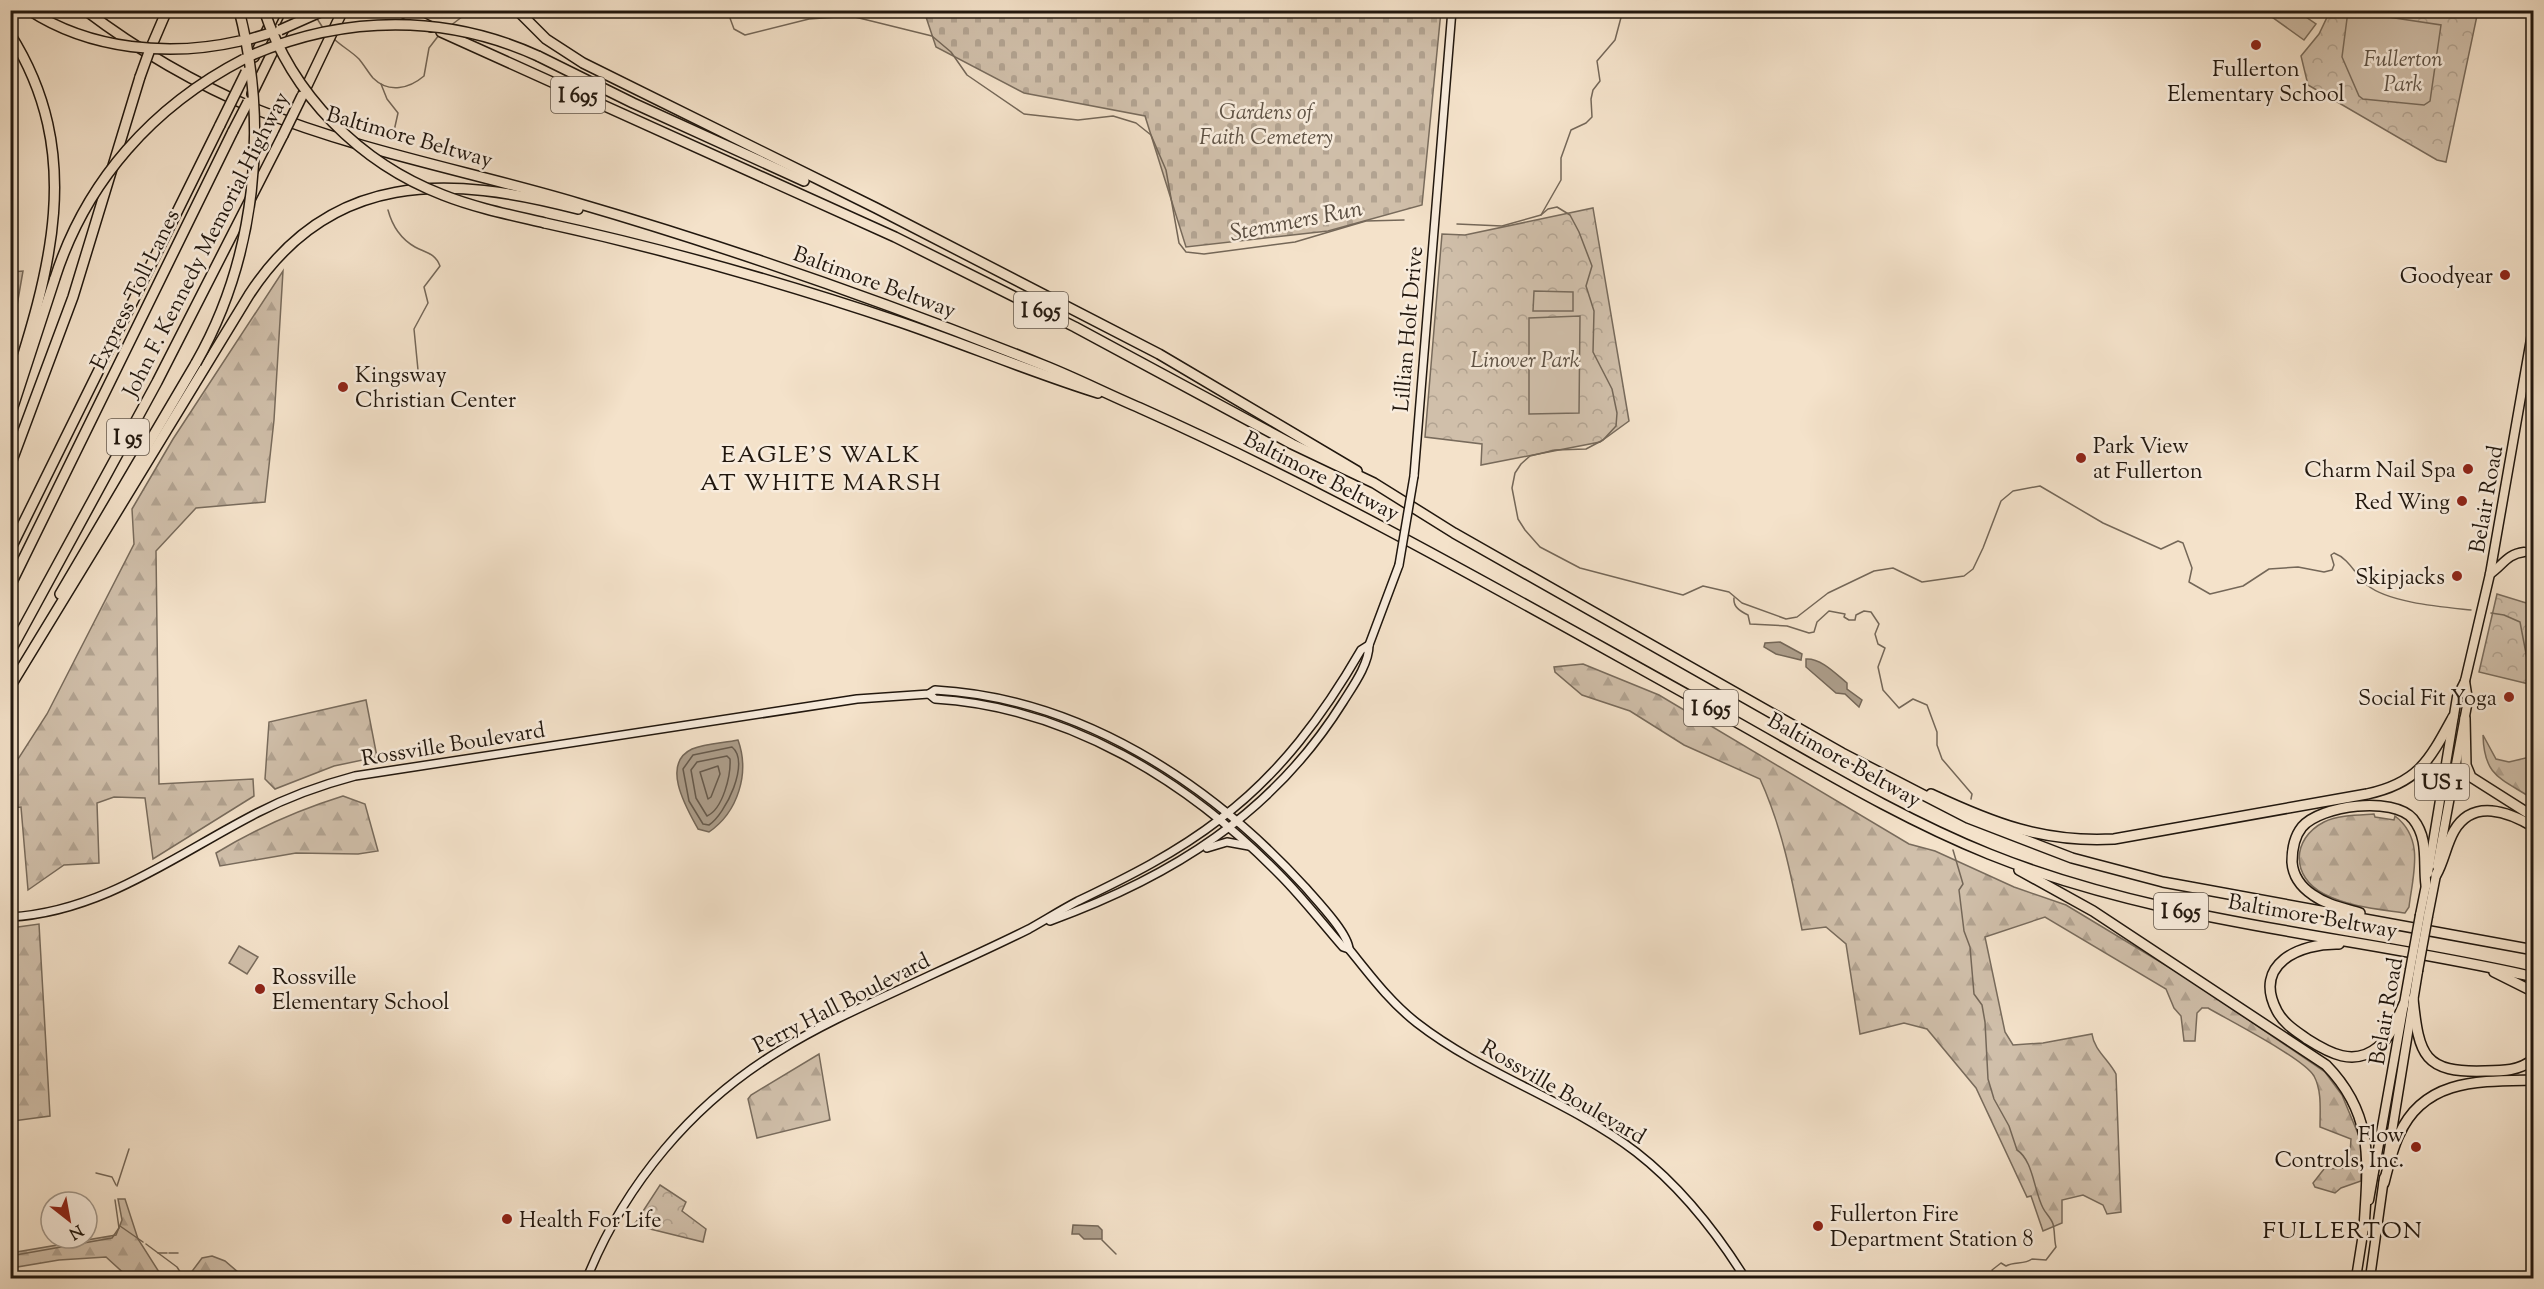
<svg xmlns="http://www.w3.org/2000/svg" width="2544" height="1289" viewBox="0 0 2544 1289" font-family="'Sorts Mill Goudy',serif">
	<defs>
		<pattern id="forest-firs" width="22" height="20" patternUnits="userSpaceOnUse" patternTransform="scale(1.5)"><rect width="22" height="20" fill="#d0bfaa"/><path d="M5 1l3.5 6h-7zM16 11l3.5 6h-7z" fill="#b2a391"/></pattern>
		<pattern id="cemetery-stones" width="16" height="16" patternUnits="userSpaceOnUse" patternTransform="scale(1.5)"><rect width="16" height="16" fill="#d0bfaa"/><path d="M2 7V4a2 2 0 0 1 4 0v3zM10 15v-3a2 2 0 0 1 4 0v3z" fill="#b2a391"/></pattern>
		<pattern id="park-crowns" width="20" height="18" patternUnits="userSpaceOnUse" patternTransform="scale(1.5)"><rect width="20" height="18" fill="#d0bfaa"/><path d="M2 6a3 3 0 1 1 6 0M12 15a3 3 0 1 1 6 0" fill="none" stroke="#b2a391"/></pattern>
	</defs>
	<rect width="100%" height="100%" fill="#f4e2ca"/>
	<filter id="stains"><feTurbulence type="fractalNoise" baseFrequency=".00333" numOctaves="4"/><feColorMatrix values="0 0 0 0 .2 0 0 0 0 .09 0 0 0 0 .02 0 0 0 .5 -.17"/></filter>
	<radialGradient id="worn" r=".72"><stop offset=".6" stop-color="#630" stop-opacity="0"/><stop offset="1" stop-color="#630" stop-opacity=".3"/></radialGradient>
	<g fill="url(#forest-firs)" stroke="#786b5c" stroke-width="1.5">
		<path d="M23,271L11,340V272Z"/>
		<path d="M283,271L274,420L265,502L196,508L156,551L159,784L253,779L254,796L153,859L145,798L114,797L97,803L99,863L64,865L28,890L21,807L11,808V770L47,714L134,544L132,509L173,439Z"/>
		<path d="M1583,664L1659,695L1909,844L1935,851L2014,887L2066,905L2187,978L2325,1072L2342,1095L2361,1141V1181L2341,1188L2335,1193L2315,1187L2313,1183L2324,1169L2349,1168L2351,1139L2320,1127C2320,1110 2322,1091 2314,1076C2303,1058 2230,1021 2208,1008H2202L2197,1013L2195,1041H2184L2181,1016L2174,1008L2166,989L2045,917L1985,937L2005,1032L2013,1045L2043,1043L2092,1034C2094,1050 2109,1060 2116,1074L2121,1212L2107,1214L2103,1205L2083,1195L2062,1200V1223L2043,1231L2031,1196L2027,1197L1976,1088L1927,1029L1904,1023L1860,1034L1846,944L1826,927L1802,930C1792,879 1782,827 1760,779L1684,745L1630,711L1582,695L1555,672L1554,667Z"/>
		<path d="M366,700L377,757L334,766L275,789L265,779L269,722Z"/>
		<path d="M2483,735L2496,759L2509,762L2530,757L2533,736V799C2501,778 2484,777 2483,735Z"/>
		<path d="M343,796L365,804L378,851L358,854L296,853L220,866L216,853C257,828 298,810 343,796Z"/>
		<path d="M2374,814L2375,817L2394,820L2395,816C2425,839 2413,874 2409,907L2405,913C2378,909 2349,907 2324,894C2291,877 2291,839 2324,822C2338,815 2359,815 2374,814Z"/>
		<path d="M39,924L50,1116L13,1121L10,1117L11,928Z"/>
		<path d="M819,1054L830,1120L757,1138L748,1099L751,1095Z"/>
		<path d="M118,1199H125L138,1239L159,1272V1278H129L106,1257L59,1260L11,1268V1253L116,1235L122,1220Z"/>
		<path d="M212,1256L225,1261L245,1278H187L202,1258Z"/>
	</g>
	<path fill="url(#cemetery-stones)" stroke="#786b5c" stroke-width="1.5" d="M924,11H1441L1422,205L1328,231L1186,247L1145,116L1024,93L936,47Z"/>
	<g fill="url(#park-crowns)" stroke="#786b5c" stroke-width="1.5">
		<path d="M2330,11H2478L2446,162L2437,160L2308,85L2301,56L2319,34Z"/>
		<path d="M1593,208L1629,421L1600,442L1481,465L1482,444L1425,437L1442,234L1465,235Z"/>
		<path d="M2497,594L2533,605V685L2479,672Z"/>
		<path d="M660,1185L686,1202L682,1211L706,1229L703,1242L634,1225Z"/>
	</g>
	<g fill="#d0bfaa" stroke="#786b5c" stroke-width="1.5">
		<path d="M2278,10L2297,11L2316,24L2304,40L2272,17Z"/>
		<path d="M2348,11L2441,25L2430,101L2424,105L2363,99L2359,96L2342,57Z"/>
		<path d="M1534,291L1573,292V311H1533Z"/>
		<path d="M1580,316L1579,413L1529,414V318Z"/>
		<path d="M239,946L258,957L247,974L229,963Z"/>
	</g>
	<g fill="#ac9d8a" stroke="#746758" stroke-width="1.5">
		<path d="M1780,642L1802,654L1801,660L1776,654L1764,647L1765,643Z"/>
		<path d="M1806,659C1821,658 1836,674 1847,683V689L1862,700L1859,707L1845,694L1836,693L1806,667Z"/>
		<path d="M738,740C750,773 738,812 709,832L698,829C687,809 660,764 692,749C706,743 724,743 738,740Z"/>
		<path d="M1073,1225L1098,1226L1102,1230V1239H1084L1079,1234H1072Z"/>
	</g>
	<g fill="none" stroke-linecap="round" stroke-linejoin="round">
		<g stroke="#665a4c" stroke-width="1.5">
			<path d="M732,747C751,762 725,815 709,825L703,824L689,801L683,769L693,755Z"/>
			<path d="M727,756L730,759C731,775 723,809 707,816L696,798L691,770L697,762Z"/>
			<path d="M718,766L720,774L711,797L708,799L700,772Z"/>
		</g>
		<g stroke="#746758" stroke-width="1.5">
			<path d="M727,10L734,29L745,35L809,19L851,16L932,36L951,52L967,75L1024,114L1078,120L1113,116L1136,123L1151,135L1166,170L1179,243L1186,252L1204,254L1295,242L1366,221L1404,220"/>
			<path d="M316,17L323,28"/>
			<path d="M450,26L471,10"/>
			<path d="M333,38C341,46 351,51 359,59C364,65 368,72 373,78C389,94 410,88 424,76L429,48L439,35"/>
			<path d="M381,84L387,99L398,113L394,131"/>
			<path d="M388,210C392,225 401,239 415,247C426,253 435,253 440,266L424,287L428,303L414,329L418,370"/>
			<path d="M1541,215L1561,180V158L1571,130L1586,123L1592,117L1591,99L1593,90L1600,81L1597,61L1615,40L1623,10"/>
			<path d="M1457,224L1502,226L1541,215L1548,209L1557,207L1570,215L1579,232L1592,266L1586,286L1594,311L1593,352L1612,389L1617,413L1616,426L1603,440L1586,449L1555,450L1530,456L1521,464L1515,473L1512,488L1518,519L1525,530L1540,547L1580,568L1683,595L1703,586L1729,592L1742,603L1786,619L1797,617L1828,593L1874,571L1893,568L1922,582L1964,576L1973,569L1983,548L2001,501L2013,491L2040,486L2103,523L2161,549L2178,541L2183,543L2192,568L2189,582L2210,594L2243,586L2269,569L2298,567L2324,572L2332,570L2334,565L2331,555L2334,553C2350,559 2355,575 2367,585C2389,603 2443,607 2471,610"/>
			<path d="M1734,598C1733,607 1740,611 1748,615L1750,624L1787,626L1809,633L1814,632L1817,622L1829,611L1845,614L1844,617L1849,620H1855L1856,615L1864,611L1871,612L1879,624L1875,634L1878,644L1885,648L1878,667L1883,690L1899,708L1913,699L1927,705L1937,732V745L1942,759L1972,794L1971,799"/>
			<path d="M2491,613L2504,615L2520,622L2528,664L2534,679"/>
			<path d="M1953,850L1963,884L1959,890L1964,931L1970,947L1974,994L1982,1005L1985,1022L1988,1079L1994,1099L2009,1126L2017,1150C2033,1160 2034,1191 2043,1208C2046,1214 2051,1218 2053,1224C2055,1231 2054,1240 2056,1247L2046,1260L2032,1259C2024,1265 2014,1261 2006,1266L2001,1263L1992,1270L1995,1278"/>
			<path d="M96,1173L112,1177L116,1185"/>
			<path d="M117,1186L129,1149"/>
			<path d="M120,1226L143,1242"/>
			<path d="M1102,1240L1116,1254"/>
			<path d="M146,1244L177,1267L184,1278"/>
			<path d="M158,1253H167"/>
			<path d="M169,1253H178"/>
			<path d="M10,1256L112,1238L119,1228L115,1200"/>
			<path d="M12,1277L14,1278"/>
		</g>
		<g stroke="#21170e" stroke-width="10">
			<g id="secondary">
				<path d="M1414,476L1452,10"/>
				<path d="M929,694L935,699C1068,707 1188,781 1280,875C1302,897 1322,923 1343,947L1349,949C1370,975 1390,1002 1417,1023C1484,1075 1568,1100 1636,1152C1681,1187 1715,1230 1745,1278"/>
				<path d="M1207,848L1227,842L1249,846"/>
				<path d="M10,917C103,912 177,854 257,813C288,797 321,785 355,776L857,699L929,694L935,690C1080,698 1209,782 1305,887C1317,901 1348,933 1349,949"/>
				<path d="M1050,921C1171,877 1273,814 1343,702C1353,686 1369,664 1369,645L1399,565"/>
				<path d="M587,1278C625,1184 692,1104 779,1051C827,1021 880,999 931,975C964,960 997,945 1029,929C1045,920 1061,910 1078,901C1128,877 1176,853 1220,819C1280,774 1324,714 1361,650L1369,645"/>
			</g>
		</g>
		<g stroke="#21170e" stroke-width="11">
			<g id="primary">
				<path d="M2490,574C2503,565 2507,554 2524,552"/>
				<path d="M2437,866L2468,700L2465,681"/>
				<path d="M2428,873L2457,697L2465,681L2490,574L2534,322"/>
			</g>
		</g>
		<g stroke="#21170e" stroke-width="11">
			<g id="trunk">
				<path d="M2420,915L2426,885"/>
				<path d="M2428,916L2436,875"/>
				<path d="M2388,1156L2418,971"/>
				<path d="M2369,1200L2410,970"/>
				<path d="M2356,1278L2365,1221"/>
				<path d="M2370,1278L2384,1178"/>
			</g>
		</g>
		<g stroke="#21170e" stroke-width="12">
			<g id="motorway">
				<path d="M85,10C139,51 196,84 258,110C359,151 473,172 577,203C735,249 890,304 1043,365C1076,378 1107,394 1140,408C1335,495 1520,602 1706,705C1799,756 1890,814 1989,854C2163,924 2352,935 2534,977"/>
				<path d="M398,10L431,27"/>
				<path d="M517,10L546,39L583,63L876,208L1159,354L1357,471"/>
				<path d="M441,32L895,237L1075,327L1292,444L1374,483L1454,533L1842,753L1968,818L2072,858L2163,882L2534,950"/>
				<path d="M10,34C86,154 50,271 10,396"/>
				<path d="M149,52L167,10"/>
				<path d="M538,56L633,103L804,181"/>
				<path d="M254,57L277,10"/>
				<path d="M252,94L293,10"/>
				<path d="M303,94L343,10"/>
				<path d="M545,223C665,249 784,283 900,322C967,345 1031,372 1098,393"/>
				<path d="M10,416L55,278"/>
				<path d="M10,466L73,297L140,77"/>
				<path d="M10,550L220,125"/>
				<path d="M10,586L233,131"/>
				<path d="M60,594L196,363"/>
				<path d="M10,652L157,382L283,135"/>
				<path d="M10,687L249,295C330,170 449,175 578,209"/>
				<path d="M2465,718L2466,765L2471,777L2534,817"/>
				<path d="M1931,794C1993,823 2043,843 2114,839L2367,794C2418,783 2429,761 2453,717"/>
				<path d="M2019,870L2093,911L2326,1065C2375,1115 2368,1163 2364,1228"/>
				<path d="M2436,875C2444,861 2446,845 2454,831C2473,798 2509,812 2534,827"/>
				<path d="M2360,913C2344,908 2327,905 2313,895C2301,887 2293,876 2292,862C2292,850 2294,837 2302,827C2321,805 2393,796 2413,819C2429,839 2423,862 2426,885"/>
				<path d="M2339,944C2300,943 2252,964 2277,1011C2284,1024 2296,1031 2307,1039C2329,1053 2354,1067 2378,1047C2391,1037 2397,1019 2404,1004"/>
				<path d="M2494,972L2534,992"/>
				<path d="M2413,999C2419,1056 2424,1073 2485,1071C2503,1071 2519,1071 2534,1059"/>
				<path d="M2384,1183C2388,1167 2392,1150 2399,1135C2424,1078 2481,1081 2534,1080"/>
			</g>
		</g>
		<use href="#secondary" stroke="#f8ecdd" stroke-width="7"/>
		<use href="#primary" stroke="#f4e2ca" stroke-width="8"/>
		<use href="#trunk" stroke="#f4e2ca" stroke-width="8"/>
		<use href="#motorway" stroke="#f4e2ca" stroke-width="9"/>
		<g stroke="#21170e" stroke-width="10" stroke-linecap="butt">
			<path id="secondary-bridge" d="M1399,565L1414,476"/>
		</g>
		<g stroke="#21170e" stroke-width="11" stroke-linecap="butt">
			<g id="trunk-bridge">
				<path d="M2410,970L2420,915"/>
				<path d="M2418,971L2428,916"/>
			</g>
		</g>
		<g stroke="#21170e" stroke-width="12" stroke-linecap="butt">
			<g id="motorway-bridge">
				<path d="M29,10C90,50 170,57 240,41"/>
				<path d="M264,10C292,95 360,163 443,195C476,208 511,215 545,223"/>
				<path d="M280,30L325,10"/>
				<path d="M250,39L267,34"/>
				<path d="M252,55C345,15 446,14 538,56"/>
				<path d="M140,77L149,52"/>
				<path d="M220,125L246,72"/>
				<path d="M233,131L248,102"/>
				<path d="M283,135L302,96"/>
				<path d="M55,278C86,181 153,106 244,59"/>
				<path d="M196,363C256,258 269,127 239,10"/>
			</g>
		</g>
		<use href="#secondary-bridge" stroke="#f8ecdd" stroke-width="7"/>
		<use href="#trunk-bridge" stroke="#f4e2ca" stroke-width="8"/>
		<use href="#motorway-bridge" stroke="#f4e2ca" stroke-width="9"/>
	</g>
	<g fill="#8f2418" stroke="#f8ecdd" stroke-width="2">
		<circle cx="2256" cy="45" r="6"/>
		<circle cx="2505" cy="275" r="6"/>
		<circle cx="343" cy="387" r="6"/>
		<circle cx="2081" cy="458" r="6"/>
		<circle cx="2468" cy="469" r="6"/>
		<circle cx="2462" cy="501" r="6"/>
		<circle cx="2457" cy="576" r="6"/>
		<circle cx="2509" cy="697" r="6"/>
		<circle cx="260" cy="989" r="6"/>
		<circle cx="2416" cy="1147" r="6"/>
		<circle cx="507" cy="1219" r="6"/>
		<circle cx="1818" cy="1226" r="6"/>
	</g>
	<g text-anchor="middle" stroke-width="5" stroke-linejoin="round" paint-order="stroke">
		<g fill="#f8ecdd" stroke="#62574c" stroke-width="1.5">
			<rect x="551" y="77" width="54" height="36" rx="4.5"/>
			<rect x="1014" y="292" width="54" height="36" rx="4.5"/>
			<rect x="107" y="419" width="42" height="36" rx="4.5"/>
			<rect x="1684" y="690" width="54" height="36" rx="4.5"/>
			<rect x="2415" y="764" width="54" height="36" rx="4.5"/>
			<rect x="2154" y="893" width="54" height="36" rx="4.5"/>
		</g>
		<g font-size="21" font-weight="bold" fill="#21170e">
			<text x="578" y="102">I 695</text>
			<text x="1041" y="317">I 695</text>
			<text x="128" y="444">I 95</text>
			<text x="1711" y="715">I 695</text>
			<text x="2442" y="789">US 1</text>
			<text x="2181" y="918">I 695</text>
		</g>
		<g font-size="22" font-style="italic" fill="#5e5245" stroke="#f8ecdd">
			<text x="2403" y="66">Fullerton<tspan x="2403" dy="25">Park</tspan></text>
			<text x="1266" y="119">Gardens of<tspan x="1266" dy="25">Faith Cemetery</tspan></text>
			<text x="1525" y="367">Linover Park</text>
		</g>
		<g font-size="22" fill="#21170e" stroke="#f8ecdd" text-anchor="end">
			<text x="2256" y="76" text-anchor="middle">Fullerton<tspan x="2256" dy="25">Elementary School</tspan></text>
			<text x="2493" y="283">Goodyear</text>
			<text x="355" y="382" text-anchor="start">Kingsway<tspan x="355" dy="25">Christian Center</tspan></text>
			<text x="2093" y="453" text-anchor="start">Park View<tspan x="2093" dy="25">at Fullerton</tspan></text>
			<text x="2456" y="477">Charm Nail Spa</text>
			<text x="2450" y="509">Red Wing</text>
			<text x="2445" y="584">Skipjacks</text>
			<text x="2497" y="705">Social Fit Yoga</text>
			<text x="272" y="984" text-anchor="start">Rossville<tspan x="272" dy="25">Elementary School</tspan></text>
			<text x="2404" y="1142">Flow<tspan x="2404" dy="25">Controls, Inc.</tspan></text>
			<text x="1830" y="1221" text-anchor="start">Fullerton Fire<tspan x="1830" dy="25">Department Station 8</tspan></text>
			<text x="519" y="1227" text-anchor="start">Health For Life</text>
		</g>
		<g font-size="22" fill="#21170e" stroke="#f8ecdd">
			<text transform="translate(410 136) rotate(16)" y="8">Baltimore Beltway</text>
			<text transform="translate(205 244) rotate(-63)" y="8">John F. Kennedy Memorial Highway</text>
			<text transform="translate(875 281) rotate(20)" y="8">Baltimore Beltway</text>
			<text transform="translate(134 289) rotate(-64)" y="8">Express Toll Lanes</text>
			<text transform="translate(1407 329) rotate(-85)" y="8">Lillian Holt Drive</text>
			<text transform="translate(1322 475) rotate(27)" y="8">Baltimore Beltway</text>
			<text transform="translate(2485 499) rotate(-80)" y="8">Belair Road</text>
			<text transform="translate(453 743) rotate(-9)" y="8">Rossville Boulevard</text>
			<text transform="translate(1845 759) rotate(29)" y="8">Baltimore Beltway</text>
			<text transform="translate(2313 915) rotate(10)" y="8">Baltimore Beltway</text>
			<text transform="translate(841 1002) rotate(-27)" y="8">Perry Hall Boulevard</text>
			<text transform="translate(2385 1011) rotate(-80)" y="8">Belair Road</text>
			<text transform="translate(1564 1091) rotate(30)" y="8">Rossville Boulevard</text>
		</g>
		<g font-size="24" font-style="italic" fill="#594d40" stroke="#f8ecdd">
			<text transform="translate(1296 220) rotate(-11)" y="8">Stemmers Run</text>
		</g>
		<g font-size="24" letter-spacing="1.5" fill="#21170e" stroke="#f8ecdd">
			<text x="821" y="462">EAGLE'S WALK<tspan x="821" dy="28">AT WHITE MARSH</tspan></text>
			<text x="2343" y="1238">FULLERTON</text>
		</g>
	</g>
	<rect width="2544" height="1289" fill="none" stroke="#f4e2ca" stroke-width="36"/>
	<rect x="12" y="12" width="2520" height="1265" fill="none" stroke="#21170e" stroke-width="3"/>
	<rect x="18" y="18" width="2508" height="1253" fill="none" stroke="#21170e" stroke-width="1.5"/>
	<g transform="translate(69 1220) rotate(149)"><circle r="28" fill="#f8ecdd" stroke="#a2978a" stroke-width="1.5"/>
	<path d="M0-4.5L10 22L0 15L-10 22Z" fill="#8f2418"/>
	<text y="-9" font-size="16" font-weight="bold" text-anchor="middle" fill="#21170e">N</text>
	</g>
	<rect width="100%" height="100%" filter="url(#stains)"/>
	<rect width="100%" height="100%" fill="url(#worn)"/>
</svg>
